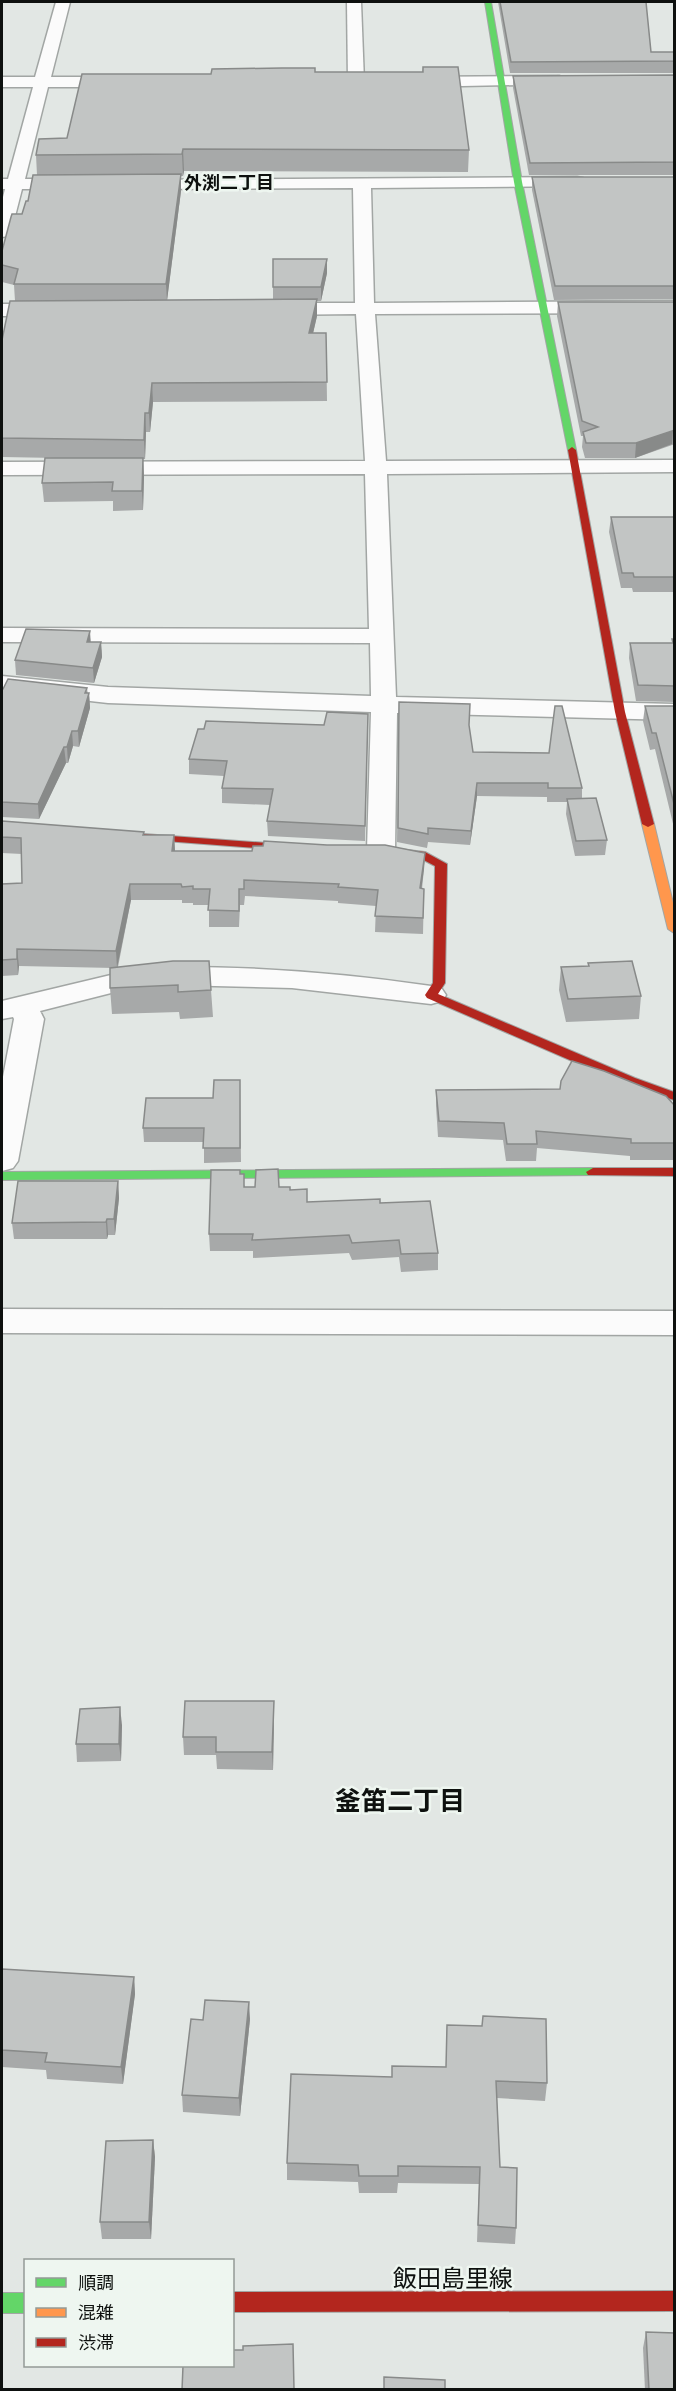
<svg xmlns="http://www.w3.org/2000/svg" width="676" height="2391" viewBox="0 0 676 2391" font-family="'Work Sans','Noto Sans JP',sans-serif">
	<rect width="100%" height="100%" fill="#e2e7e4"/>
	<g fill="none" stroke-linecap="round" stroke-linejoin="round">
		<g stroke="#a2a6a4" stroke-width="3">
			<g id="street">
				<path d="M56,2H70L51,77H124L132,82L124,87H48L25,179H76L82,180L85,184L82,188L76,189H22L11,232L8,236L2,237V201L5,189H2V179H8L33,87H2V77H35Z"/>
				<path d="M347,2H361L364,82L356,87L348,82Z"/>
				<path d="M559,76L565,78L567,81L565,84L415,87L407,82L415,77Z"/>
				<path d="M577,177L583,178L586,182L583,186L371,188L374,303L674,301V313L375,314L386,461L674,460V472L387,474L396,697L674,704V720L397,713L395,850L391,856L381,858L371,856L367,850L371,712L108,703L2,691V676L108,687L371,696L370,643L2,642V628L369,629L365,474L2,475V462L365,461L356,314L271,315L264,313L261,309L264,305L271,303H355L353,188L136,189L130,188L127,184L130,180Z"/>
				<path d="M2,304H52L59,306L62,310L59,314L52,316H2Z"/>
				<path d="M180,967C265,967 348,974 431,986L442,989L446,995L442,1001L431,1004L292,988L174,985L115,992L40,1011L44,1019L18,1161L13,1168L2,1171V1082L14,1019L13,1017L2,1019V1001L115,974Z"/>
				<path d="M2,1309L674,1311V1335L2,1333Z"/>
			</g>
		</g>
		<g stroke="#a2a6a4" stroke-width="2">
			<g id="fast">
				<path d="M485,2H491L522,182L576,450L572,453L568,450L514,182Z"/>
				<path d="M593,1168L600,1172L598,1175L2,1180V1172Z"/>
				<rect x="2" y="2293" width="24" height="20"/>
			</g>
		</g>
		<g stroke="#a2a6a4" stroke-width="2">
			<path id="slow" d="M648,821L654,824L674,907V933L668,929L642,824Z"/>
		</g>
		<g stroke="#a2a6a4" stroke-width="2">
			<g id="jam">
				<path d="M572,447L576,450L625,712L654,824L648,827L642,824L615,712L568,450Z"/>
				<path d="M130,833L309,846L315,849L309,852L126,838V834Z"/>
				<path d="M381,847L425,852L447,864L445,983L438,994L635,1078L674,1092V1100L625,1084L427,998L425,995L433,983L435,866L418,857L377,852V848Z"/>
				<path d="M593,1168H674V1176L588,1175L586,1172Z"/>
				<path d="M674,2291V2311L232,2312V2292Z"/>
			</g>
		</g>
		<use href="#street" fill="#fbfbfb" fill-rule="evenodd"/>
		<use href="#fast" fill="#63d668" fill-rule="evenodd"/>
		<use href="#slow" fill="#ff974d" fill-rule="evenodd"/>
		<use href="#jam" fill="#b3261e" fill-rule="evenodd"/>
	</g>
	<g fill="#a7a9a9">
		<path d="M498,2H646L651,52H675V73H510Z"/>
		<path d="M423,67L469,150L468,172L184,171L183,176H181V191L167,300L273,299V287L327,273L321,301H317V316L313,333H326L327,401L153,402L150,432H146L145,459H143L144,477L143,510L113,511V501L44,502L42,483L57,458L2,457V340L15,301L14,285L2,282V251L22,214L28,201L37,175L36,155L67,138L211,74L315,72H422Z"/>
		<path d="M675,75V175H529L513,88V76Z"/>
		<path d="M532,177H675V299L554,300L532,190Z"/>
		<path d="M558,302H675V444L635,458H585L582,447L583,436H581L557,316Z"/>
		<path d="M611,517H675V592H633L632,588H621L609,532Z"/>
		<path d="M672,639H675V702L636,701L629,658L630,643H672Z"/>
		<path d="M91,642H101L102,657L94,683L16,675L15,660Z"/>
		<path d="M2,689L89,693L90,708L79,747L73,746L68,763H66L39,819L2,817Z"/>
		<path d="M399,702L469,726L473,752L582,788V798L607,840L605,855L575,856L566,814L567,802H547V797L477,796L470,845L428,842L427,848L397,842Z"/>
		<path d="M645,706H675V832L655,749L650,750L643,721Z"/>
		<path d="M368,714L365,841L268,836L267,821L270,805L222,803V788L224,776L189,774V759Z"/>
		<path d="M2,821L144,832V835H174L175,851L425,853L424,869L422,889H424L423,934L375,932L376,906L338,903V901L245,896L244,905H240L239,927H209V905H193V903H182V900H131L118,967L211,990L213,1017L180,1019L179,1012L112,1014L110,988L114,968L19,966L18,975L2,976V884L22,883V854L2,853Z"/>
		<path d="M588,963L641,996L639,1019L566,1022L559,990L561,967H588Z"/>
		<path d="M240,1080L241,1162L204,1163V1142H144L143,1128L213,1098Z"/>
		<path d="M436,1090L675,1106V1161L674,1160H630V1156L537,1148L536,1161H506L503,1140L438,1137L436,1106Z"/>
		<path d="M240,1174L245,1187H279L290,1190L307,1202L380,1203L438,1253V1270L401,1272L399,1257L352,1260L349,1253L253,1258V1251H210L209,1234Z"/>
		<path d="M118,1181L119,1198L115,1235H108L107,1239H14L12,1223Z"/>
		<path d="M274,1701L273,1770L217,1769L216,1755H184L183,1737Z"/>
		<path d="M122,1725L121,1761L77,1762L76,1744Z"/>
		<path d="M2,1969L134,1977L135,1994L123,2084L47,2079L46,2070L2,2067Z"/>
		<path d="M250,2019L240,2116L183,2112L182,2095Z"/>
		<path d="M447,2025L547,2083L545,2101L497,2098L500,2167L516,2228L515,2244L477,2242L479,2184L398,2183L397,2193H359L358,2182L287,2180V2163L392,2077L446,2067Z"/>
		<path d="M153,2140L155,2157L151,2239H102L100,2222Z"/>
		<path d="M646,2332L675,2390H645L643,2348Z"/>
	</g>
	<g fill="#888a89">
		<path d="M183,149L184,171L183,176L182,154Z"/>
		<path d="M181,174V191L167,301L166,284Z"/>
		<path d="M327,259V273L321,301V287Z"/>
		<path d="M317,299V316L309,351V333Z"/>
		<path d="M152,383L153,402L150,432L149,413Z"/>
		<path d="M145,413L146,432L145,459L144,440Z"/>
		<path d="M673,430L672,444L635,458L636,443Z"/>
		<path d="M143,458L144,477L143,510L142,491Z"/>
		<path d="M90,631L91,646L87,642Z"/>
		<path d="M101,642L102,657L94,683L93,668Z"/>
		<path d="M87,688L88,698L89,693L90,708L79,747L78,731Z"/>
		<path d="M72,731L73,746L68,763L67,747Z"/>
		<path d="M64,747L66,763L39,819L38,804Z"/>
		<path d="M477,783V796L470,845L471,831Z"/>
		<path d="M174,835L175,851H172Z"/>
		<path d="M425,853L424,869L419,905L420,888Z"/>
		<path d="M130,884L131,900L117,968L116,951Z"/>
		<path d="M17,949L19,966L18,975L17,959Z"/>
		<path d="M118,1181L119,1198L115,1235L114,1219Z"/>
		<path d="M107,1219L108,1235L107,1239L106,1222Z"/>
		<path d="M274,1701V1719L273,1770L272,1752Z"/>
		<path d="M120,1707L122,1725L121,1761L119,1744Z"/>
		<path d="M134,1977L135,1994L123,2084L121,2067Z"/>
		<path d="M249,2002L250,2019L240,2116L239,2098Z"/>
		<path d="M153,2140L155,2157L151,2239L149,2222Z"/>
	</g>
	<g fill="#c2c5c4" stroke="#888a89" stroke-width="1.5">
		<path d="M500,2H646L651,52H675V61L511,62Z"/>
		<path d="M423,67H458L469,150L183,149L182,154L36,155L39,139L67,138L82,74H211L212,69L282,68H315V72H423Z"/>
		<path d="M675,75V162L530,163L513,76Z"/>
		<path d="M181,174L166,284H14L18,269L2,265V251L11,217L12,214H22L26,201H28L33,175Z"/>
		<path d="M532,177H675V286H555Z"/>
		<path d="M273,259H327L321,287H273Z"/>
		<path d="M317,299L309,333H326L327,382L152,383L149,413H145L144,440L2,438V340L10,301Z"/>
		<path d="M558,302H675V430L636,443H586L583,432L598,427L582,421Z"/>
		<path d="M45,458H143L142,491H112L113,482L42,483Z"/>
		<path d="M611,517H675V577H634L633,573H622Z"/>
		<path d="M26,629L90,631L87,642H101L93,668L15,660Z"/>
		<path d="M672,639H675V686L638,685L630,643H673Z"/>
		<path d="M8,679L87,688L85,693H89L78,731H72L67,747H64L38,804L2,802V689H3Z"/>
		<path d="M399,702L470,704L469,725L473,752L549,753L555,706H562L582,788H548V783H477L471,831L428,828V834L398,828Z"/>
		<path d="M645,706H675V808L656,733H652Z"/>
		<path d="M327,712L368,714L365,826L267,821L273,789L222,788L227,761L189,759L198,729H204L206,721L324,725Z"/>
		<path d="M596,798L607,840L576,841L567,799Z"/>
		<path d="M2,821L144,832L143,835H174L172,851H252L253,846H263L264,841L327,845H385L425,853L420,888L424,889L423,918L375,916L378,890L338,887L339,884L244,880V889H239V911L208,910L210,889H193V886L182,887L181,884H130L116,951L17,949V959L2,960V884L22,883L21,838L2,837Z"/>
		<path d="M173,961H209L211,990L178,992V985L110,988V968Z"/>
		<path d="M632,961L641,996L568,999L561,967L589,966L588,963Z"/>
		<path d="M572,1061L604,1071L666,1096L675,1106V1143H631V1139L536,1131L537,1144H507L504,1123L439,1121L436,1090L560,1089L561,1081Z"/>
		<path d="M214,1080H240V1148H203L204,1128H143L146,1098H213Z"/>
		<path d="M278,1169L279,1187H290V1190L307,1189V1202L380,1199V1203L430,1201L438,1253L401,1254L399,1240L352,1243L349,1235L252,1240L253,1234H209L211,1170H240V1174H244V1187H255L256,1170Z"/>
		<path d="M18,1181H118L114,1219H107L106,1222L12,1223Z"/>
		<path d="M185,1701H274L272,1752H216V1737H183Z"/>
		<path d="M120,1707L119,1744H76L80,1709Z"/>
		<path d="M2,1969L134,1977L121,2067L45,2062L47,2053L2,2050Z"/>
		<path d="M205,2000L249,2002L239,2098L182,2095L191,2019L203,2020Z"/>
		<path d="M483,2016L546,2019L547,2083L496,2081L500,2167L517,2168L516,2228L478,2225L480,2167L398,2166V2176H359L358,2165L287,2163L291,2074L392,2077V2066L446,2067L447,2025L482,2026Z"/>
		<path d="M153,2140L149,2222H100L106,2141Z"/>
		<path d="M646,2332L675,2333V2390H649Z"/>
		<path d="M293,2344L294,2389L182,2390L183,2366H232V2350H243V2346Z"/>
		<path d="M384,2377L445,2380V2390H384Z"/>
	</g>
	<g text-anchor="middle" stroke-width="5" stroke-linejoin="round" paint-order="stroke">
		<g font-size="18" font-weight="bold" fill="#0e110f" stroke="#eef6f0">
			<text x="229" y="189">外渕二丁目</text>
		</g>
		<g font-size="24" fill="#0e110f" stroke="#eef6f0">
			<text x="453" y="2287">飯田島里線</text>
		</g>
		<g font-size="26" font-weight="bold" fill="#0e110f" stroke="#eef6f0">
			<text x="400" y="1810">釜笛二丁目</text>
		</g>
	</g>
	<rect width="676" height="2391" fill="none" stroke="#0e110f" stroke-width="6"/>
	<rect x="24" y="2259" width="210" height="108" fill="#eef6f0" stroke="#949a96" stroke-width="1.5"/>
	<rect x="36" y="2278" width="30" height="9" fill="#63d668" stroke="#949a96" stroke-width="1.5"/>
	<text x="78" y="2289" font-size="18" fill="#0e110f">順調</text>
	<rect x="36" y="2308" width="30" height="9" fill="#ff974d" stroke="#949a96" stroke-width="1.5"/>
	<text x="78" y="2319" font-size="18" fill="#0e110f">混雑</text>
	<rect x="36" y="2338" width="30" height="9" fill="#b3261e" stroke="#949a96" stroke-width="1.5"/>
	<text x="78" y="2349" font-size="18" fill="#0e110f">渋滞</text>
</svg>
